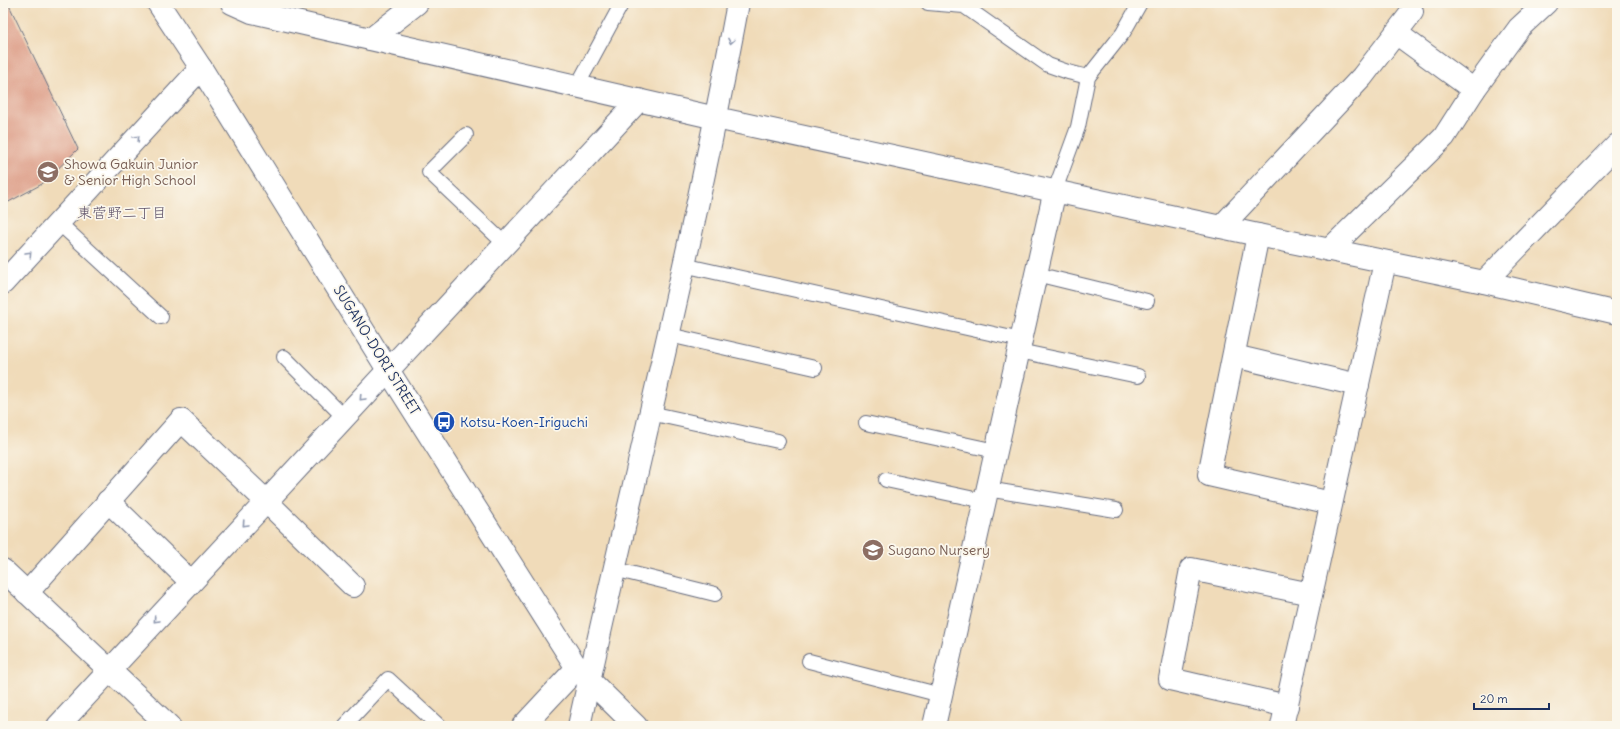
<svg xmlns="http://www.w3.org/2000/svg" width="1620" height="729" viewBox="0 0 1620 729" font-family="Delius,'Klee One',sans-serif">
	<rect width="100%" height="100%" fill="#fbf7ec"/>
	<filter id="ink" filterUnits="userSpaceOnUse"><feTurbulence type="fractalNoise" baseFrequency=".025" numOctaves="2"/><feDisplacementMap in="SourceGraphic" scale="8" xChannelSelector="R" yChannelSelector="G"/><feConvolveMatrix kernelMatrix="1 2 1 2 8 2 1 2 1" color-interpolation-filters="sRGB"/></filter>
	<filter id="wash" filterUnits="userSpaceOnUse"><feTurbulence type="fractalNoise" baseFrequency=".012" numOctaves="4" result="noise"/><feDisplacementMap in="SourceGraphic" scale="16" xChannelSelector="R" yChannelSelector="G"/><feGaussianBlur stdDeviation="0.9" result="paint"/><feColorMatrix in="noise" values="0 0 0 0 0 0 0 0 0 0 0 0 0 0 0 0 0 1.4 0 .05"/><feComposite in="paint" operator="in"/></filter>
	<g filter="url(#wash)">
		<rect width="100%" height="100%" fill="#f0dbb9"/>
		<g id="blocks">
			<path fill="#da947e" d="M3,3H8L78,149L42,184L3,205Z"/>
		</g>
	</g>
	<g filter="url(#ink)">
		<use href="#blocks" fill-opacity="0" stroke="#666b7e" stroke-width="1"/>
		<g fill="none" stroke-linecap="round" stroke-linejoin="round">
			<g stroke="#666b7e" stroke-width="16">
				<g id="service">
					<path d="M928,3L964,6L1048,65L1068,72L1088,77"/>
					<path d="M577,86L622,3"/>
					<path d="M466,135L429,172L505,244"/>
					<path d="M1055,190L1078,127L1088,77L1123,33L1140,3"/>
					<path d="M59,223L161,317"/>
					<path d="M683,265L1021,340"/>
					<path d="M1036,274L1147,301"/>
					<path d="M669,335L815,368"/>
					<path d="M1019,351L1138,376"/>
					<path d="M284,357L344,417"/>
					<path d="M650,413L778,441"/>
					<path d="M866,423L996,451"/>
					<path d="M886,480L984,501"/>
					<path d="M987,489L1116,510"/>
					<path d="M614,569L715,594"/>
					<path d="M809,661L941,695"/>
					<path d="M344,726L388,679L439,726"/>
				</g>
			</g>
			<g stroke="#666b7e" stroke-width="24">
				<g id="minor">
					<path d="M232,3L252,12L716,118L1258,235L1484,282L1617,313"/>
					<path d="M371,39L417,3"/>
					<path d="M1474,90L1519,28L1546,3"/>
					<path d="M1221,227L1362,77L1412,12"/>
					<path d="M1258,235L1209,475L1331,503"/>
					<path d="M1329,250L1444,137L1474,90L1396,33"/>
					<path d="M1484,282L1617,145"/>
					<path d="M3,283L201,68"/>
					<path d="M1234,356L1358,385"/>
					<path d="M108,501L191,582"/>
					<path d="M3,570L169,726"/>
					<path d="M27,593L181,420L266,501L353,586"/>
					<path d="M1287,706L1170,679L1191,569L1311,594"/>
					<path d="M58,726L639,100"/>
					<path d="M523,726L577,668"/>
					<path d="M579,726C632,485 693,246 738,3"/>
					<path d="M934,726L1055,190"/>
					<path d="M1282,726L1385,262"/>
				</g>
			</g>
			<g stroke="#666b7e" stroke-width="24">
				<path id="tertiary" d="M158,3L201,68L388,370L577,668L636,726"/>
			</g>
			<use href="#service" stroke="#fff" stroke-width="14"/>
			<use href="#minor" stroke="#fff" stroke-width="22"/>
			<use href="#tertiary" stroke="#fff" stroke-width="22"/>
		</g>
		<defs><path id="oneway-chevron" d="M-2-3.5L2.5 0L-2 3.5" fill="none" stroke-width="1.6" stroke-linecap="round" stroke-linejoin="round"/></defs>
		<g stroke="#8d97ae">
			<use href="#oneway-chevron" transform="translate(731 41) rotate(100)"/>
			<use href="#oneway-chevron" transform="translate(137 138) rotate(-47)"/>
			<use href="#oneway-chevron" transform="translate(29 254) rotate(-47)"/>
			<use href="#oneway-chevron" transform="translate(362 398) rotate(133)"/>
			<use href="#oneway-chevron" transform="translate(245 524) rotate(133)"/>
			<use href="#oneway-chevron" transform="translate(156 620) rotate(133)"/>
		</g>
	</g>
	<defs>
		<g id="school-disc" transform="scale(1.15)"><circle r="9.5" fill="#8d6e63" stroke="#fbf7ec"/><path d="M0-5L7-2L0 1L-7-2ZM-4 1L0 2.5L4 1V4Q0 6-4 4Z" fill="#fff"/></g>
		<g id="bus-disc" transform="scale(1.15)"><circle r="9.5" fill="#1a4fb4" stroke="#fbf7ec"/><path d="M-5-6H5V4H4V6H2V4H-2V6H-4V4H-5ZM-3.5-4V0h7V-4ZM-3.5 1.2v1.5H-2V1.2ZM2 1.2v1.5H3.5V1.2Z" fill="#fff"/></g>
	</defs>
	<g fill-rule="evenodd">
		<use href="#school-disc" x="48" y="172"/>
		<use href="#bus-disc" x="444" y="422"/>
		<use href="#school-disc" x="873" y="550"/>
	</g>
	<g text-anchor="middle" stroke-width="3.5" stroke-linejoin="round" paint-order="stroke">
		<g font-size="14" fill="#785e54" stroke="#fbf7ec" text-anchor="start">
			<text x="64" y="169">Showa Gakuin Junior<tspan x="64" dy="16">&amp; Senior High School</tspan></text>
			<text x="888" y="555">Sugano Nursery</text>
		</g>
		<g font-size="14" fill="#1b2f5e" stroke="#fbf7ec">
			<text transform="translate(377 350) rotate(58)" y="5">SUGANO-DORI STREET</text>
		</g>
		<g font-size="14" fill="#164399" stroke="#fbf7ec" text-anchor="start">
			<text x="460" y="427">Kotsu-Koen-Iriguchi</text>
		</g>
		<g font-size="15" fill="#5e5269" stroke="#fbf7ec">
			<text x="122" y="218">東菅野二丁目</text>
		</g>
	</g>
	<rect width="1620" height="729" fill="none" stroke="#fbf7ec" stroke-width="16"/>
	<path d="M1474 703v6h75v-6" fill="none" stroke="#1b2f5e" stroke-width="2"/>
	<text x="1480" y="703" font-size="12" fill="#1b2f5e" stroke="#fbf7ec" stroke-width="3" paint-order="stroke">20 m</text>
</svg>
